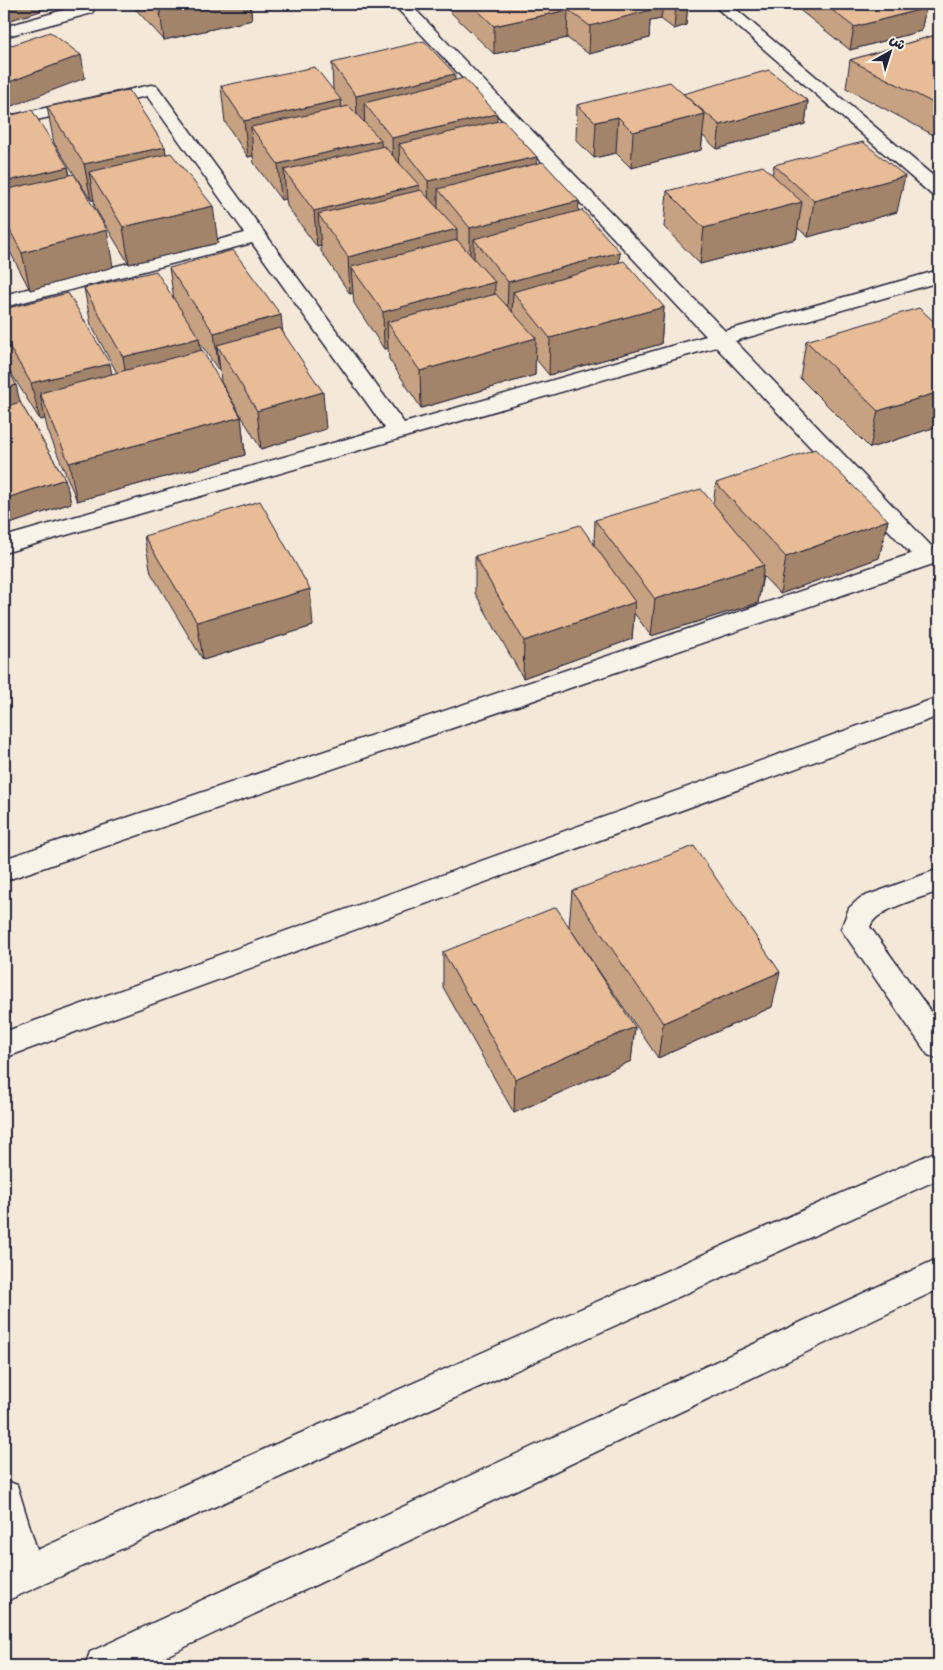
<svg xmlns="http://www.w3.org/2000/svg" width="943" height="1670" viewBox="0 0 943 1670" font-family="'Shantell Sans','Playpen Sans Arabic',sans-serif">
	<rect width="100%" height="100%" fill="#f4e8d8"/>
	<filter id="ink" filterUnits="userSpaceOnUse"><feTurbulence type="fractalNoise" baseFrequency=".02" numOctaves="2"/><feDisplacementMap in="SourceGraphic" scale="10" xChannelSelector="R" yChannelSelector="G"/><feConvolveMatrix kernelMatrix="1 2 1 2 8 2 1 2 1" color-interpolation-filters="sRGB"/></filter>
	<g filter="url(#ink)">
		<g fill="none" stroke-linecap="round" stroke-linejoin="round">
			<g stroke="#22223b" stroke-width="3">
				<g id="minor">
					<path d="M72,4H90L94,9L92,13L4,37V27L74,7Z"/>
					<path d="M393,4H410L725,331L939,270V282L735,341L936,551L939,558L936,563L4,881V859L911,554L716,347L4,553V537L385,428L252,243L4,307V295L245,233L147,96L4,127V117L151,85L157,86L404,423L706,336Z"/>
					<path d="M712,4H730L939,181V197L932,195Z"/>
					<path d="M939,697V716L4,1058V1032Z"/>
					<path d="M939,869V891C922,898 875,909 870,927L939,1023V1059L928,1055L841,929L849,908L860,898Z"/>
					<path d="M939,1150V1179L4,1602V1480L17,1485L37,1550Z"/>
					<path d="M939,1258V1289L145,1666H85L90,1652Z"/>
				</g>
			</g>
			<use href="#minor" fill="#f7f3e8" fill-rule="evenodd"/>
		</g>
		<g fill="#c7a282" stroke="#22223b">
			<path d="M131,4H250L252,20L164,40Z"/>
			<path d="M442,4H688L686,25L674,29L661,19L650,21L649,38L589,54L567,38L494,54Z"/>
			<path d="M792,4H911L926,8L921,31L850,50Z"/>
			<path d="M939,34V138L846,88L850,60Z"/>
			<path d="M332,63L455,80L497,121L537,157V163L579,201L578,211L619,263L664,307L661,344L549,375L535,358V375L421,408L389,359L388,348L384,349L354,303L353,293L350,294L321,251V246L317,247L287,206L286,199L281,200L254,163L253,156L248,157L225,122L221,86L333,91Z"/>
			<path d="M683,94L808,101L805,124L717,149L703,136L701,150L631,168L616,153L594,158L576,140L577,105Z"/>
			<path d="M47,107L165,147L166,154L218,243L129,264L95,208L94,200H91L54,143Z"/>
			<path d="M4,117L68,167L70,175L113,267L30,290L4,240Z"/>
			<path d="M774,165L897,212L808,237L798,228L796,239L700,264L664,227L667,191L772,175Z"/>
			<path d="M169,268L283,332L326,429L261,449L221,382L220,370L219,371L200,343L201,350L241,417L245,455L77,501L48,431L45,419L40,420L5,363L20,402L65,479L71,503L4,526V309L112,374L117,373L91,325L84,288L174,299Z"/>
			<path d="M939,326V426L870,448L800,378L806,341Z"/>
			<path d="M716,483L888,520L879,558L780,594L763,576L758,603L651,636L634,613L632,639L523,678L475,593V556L594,544L595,520L713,504Z"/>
			<path d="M144,536L313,626L203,660L151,573Z"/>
			<path d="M572,891L772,1007L658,1058L569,927Z"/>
			<path d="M443,952L635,1027L631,1061L514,1113L443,987Z"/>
		</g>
		<g fill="#a2846a" stroke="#22223b">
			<path d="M4,4H39L41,11L4,22Z"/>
			<path d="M167,4H250L252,20L164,40L159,5Z"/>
			<path d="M636,4H663L661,19L650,21L649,38L589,54L590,26Z"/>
			<path d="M676,4H688L686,25L674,29Z"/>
			<path d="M926,8L921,31L850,50L854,27Z"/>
			<path d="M568,10L567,38L494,54V26Z"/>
			<path d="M81,55L85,78L4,109V84Z"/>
			<path d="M455,74V110L364,103L365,130L358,132L356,96Z"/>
			<path d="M341,100L343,136L251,127L253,156L248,157L244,121Z"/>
			<path d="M808,101L805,124L717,149L720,125Z"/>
			<path d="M497,114V149L399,144L400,173L393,174L392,138Z"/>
			<path d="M705,114L701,150L631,168L633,132Z"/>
			<path d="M618,117L616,153L594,158L596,122Z"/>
			<path d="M381,140L382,176L284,170L286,199L281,200L278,164Z"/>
			<path d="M165,147L170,183L89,172L94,200H91L84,164Z"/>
			<path d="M537,157L536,193L438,189V216L429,218L428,181Z"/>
			<path d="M68,167L75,204L4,219V182Z"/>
			<path d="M905,176L897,212L808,237L814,201Z"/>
			<path d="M419,185V222L318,214L321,246L317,247L314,211Z"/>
			<path d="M579,201L577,238L474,239V264L470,265V228Z"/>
			<path d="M802,202L796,239L700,264L704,228Z"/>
			<path d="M213,206L218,243L129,264L123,227Z"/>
			<path d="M457,229V265L351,267L353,293L350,294L348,257Z"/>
			<path d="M107,230L113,267L30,290L22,253Z"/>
			<path d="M620,252L617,289L513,292L512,317L507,319L508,282Z"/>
			<path d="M4,265L7,281L4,282Z"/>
			<path d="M495,282L494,319L387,322L388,348L384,349L383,312Z"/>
			<path d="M664,307L661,344L549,375L550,338Z"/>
			<path d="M281,315L285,353L217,345L220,370L219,371L214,333Z"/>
			<path d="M199,338L205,375L129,395L123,357Z"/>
			<path d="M536,338L535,375L421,408L420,371Z"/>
			<path d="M110,364L117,401L40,393L45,419L40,420L31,383Z"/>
			<path d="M16,385L25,423L4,429V389Z"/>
			<path d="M323,392L326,429L261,449L257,411Z"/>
			<path d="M939,392V426L870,448L878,411Z"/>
			<path d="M241,417L245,455L77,501L69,463Z"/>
			<path d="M65,479L71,503L4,526V499Z"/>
			<path d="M888,520L879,558L780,594L786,557Z"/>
			<path d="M764,565L758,603L651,636L655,599Z"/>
			<path d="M310,589L313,626L203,660L197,622Z"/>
			<path d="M635,602L632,639L523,678L524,641Z"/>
			<path d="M780,972L772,1007L658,1058L663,1023Z"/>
			<path d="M635,1027L631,1061L514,1113L515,1079Z"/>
		</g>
		<g fill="#e7bc97" stroke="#22223b">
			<path d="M471,4H645L651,10L590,26L568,10L494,26Z"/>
			<path d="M824,4H911L926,8L854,27Z"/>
			<path d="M50,32L81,55L4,84V41L6,40L12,45Z"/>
			<path d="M939,34V106L850,60Z"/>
			<path d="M424,41L455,74L356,96L332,63Z"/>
			<path d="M315,67L341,100L244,121L221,86Z"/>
			<path d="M769,70L808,101L720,125L683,94Z"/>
			<path d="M464,78L497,114L392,138L364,103Z"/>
			<path d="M670,82L705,114L633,132L618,117L596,122L577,105Z"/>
			<path d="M129,90L165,147L84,164L47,107Z"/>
			<path d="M349,106L381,140L278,164L251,127Z"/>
			<path d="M32,110L68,167L4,182V117Z"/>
			<path d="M503,120L537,157L428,181L399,144Z"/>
			<path d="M863,142L905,176L814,201L774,165Z"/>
			<path d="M384,146L419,185L314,211L284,170Z"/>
			<path d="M171,153L213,206L123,227L89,172Z"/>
			<path d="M543,162L579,201L470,228L438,189Z"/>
			<path d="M763,166L802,202L704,228L667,191Z"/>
			<path d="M74,174L107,230L22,253L4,219V190Z"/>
			<path d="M421,190L457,229L348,257L318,214Z"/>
			<path d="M582,210L620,252L508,282L474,239Z"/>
			<path d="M457,240L495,282L383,312L351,267Z"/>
			<path d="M233,250L281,315L214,333L169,268Z"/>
			<path d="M624,261L664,307L550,338L513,292Z"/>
			<path d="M156,271L199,338L123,357L84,288Z"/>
			<path d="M68,293L110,364L31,383L4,338V309Z"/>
			<path d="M496,294L536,338L420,371L387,322Z"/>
			<path d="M919,308L939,326V392L878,411L806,341Z"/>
			<path d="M280,328L323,392L257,411L217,345Z"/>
			<path d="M202,350L241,417L69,463L40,393Z"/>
			<path d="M4,360L16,385L4,389Z"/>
			<path d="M20,402L65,479L4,499V407Z"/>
			<path d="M815,449L888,520L786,557L716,483Z"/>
			<path d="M701,489L764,565L655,599L595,520Z"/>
			<path d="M260,501L310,589L197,622L144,536Z"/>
			<path d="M580,525L635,602L524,641L475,556Z"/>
			<path d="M694,846L780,972L663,1023L572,891Z"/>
			<path d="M556,907L635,1027L515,1079L443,952Z"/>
		</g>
	</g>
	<rect width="943" height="1670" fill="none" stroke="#f7f3e8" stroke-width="20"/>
	<rect x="10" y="10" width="923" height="1650" fill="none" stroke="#22223b" stroke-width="2" filter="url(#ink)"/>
	<g transform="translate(890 52) rotate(39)" stroke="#f7f3e8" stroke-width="4" paint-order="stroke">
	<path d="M0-4L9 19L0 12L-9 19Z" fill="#22223b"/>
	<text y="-8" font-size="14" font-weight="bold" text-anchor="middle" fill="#22223b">ش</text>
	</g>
</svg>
